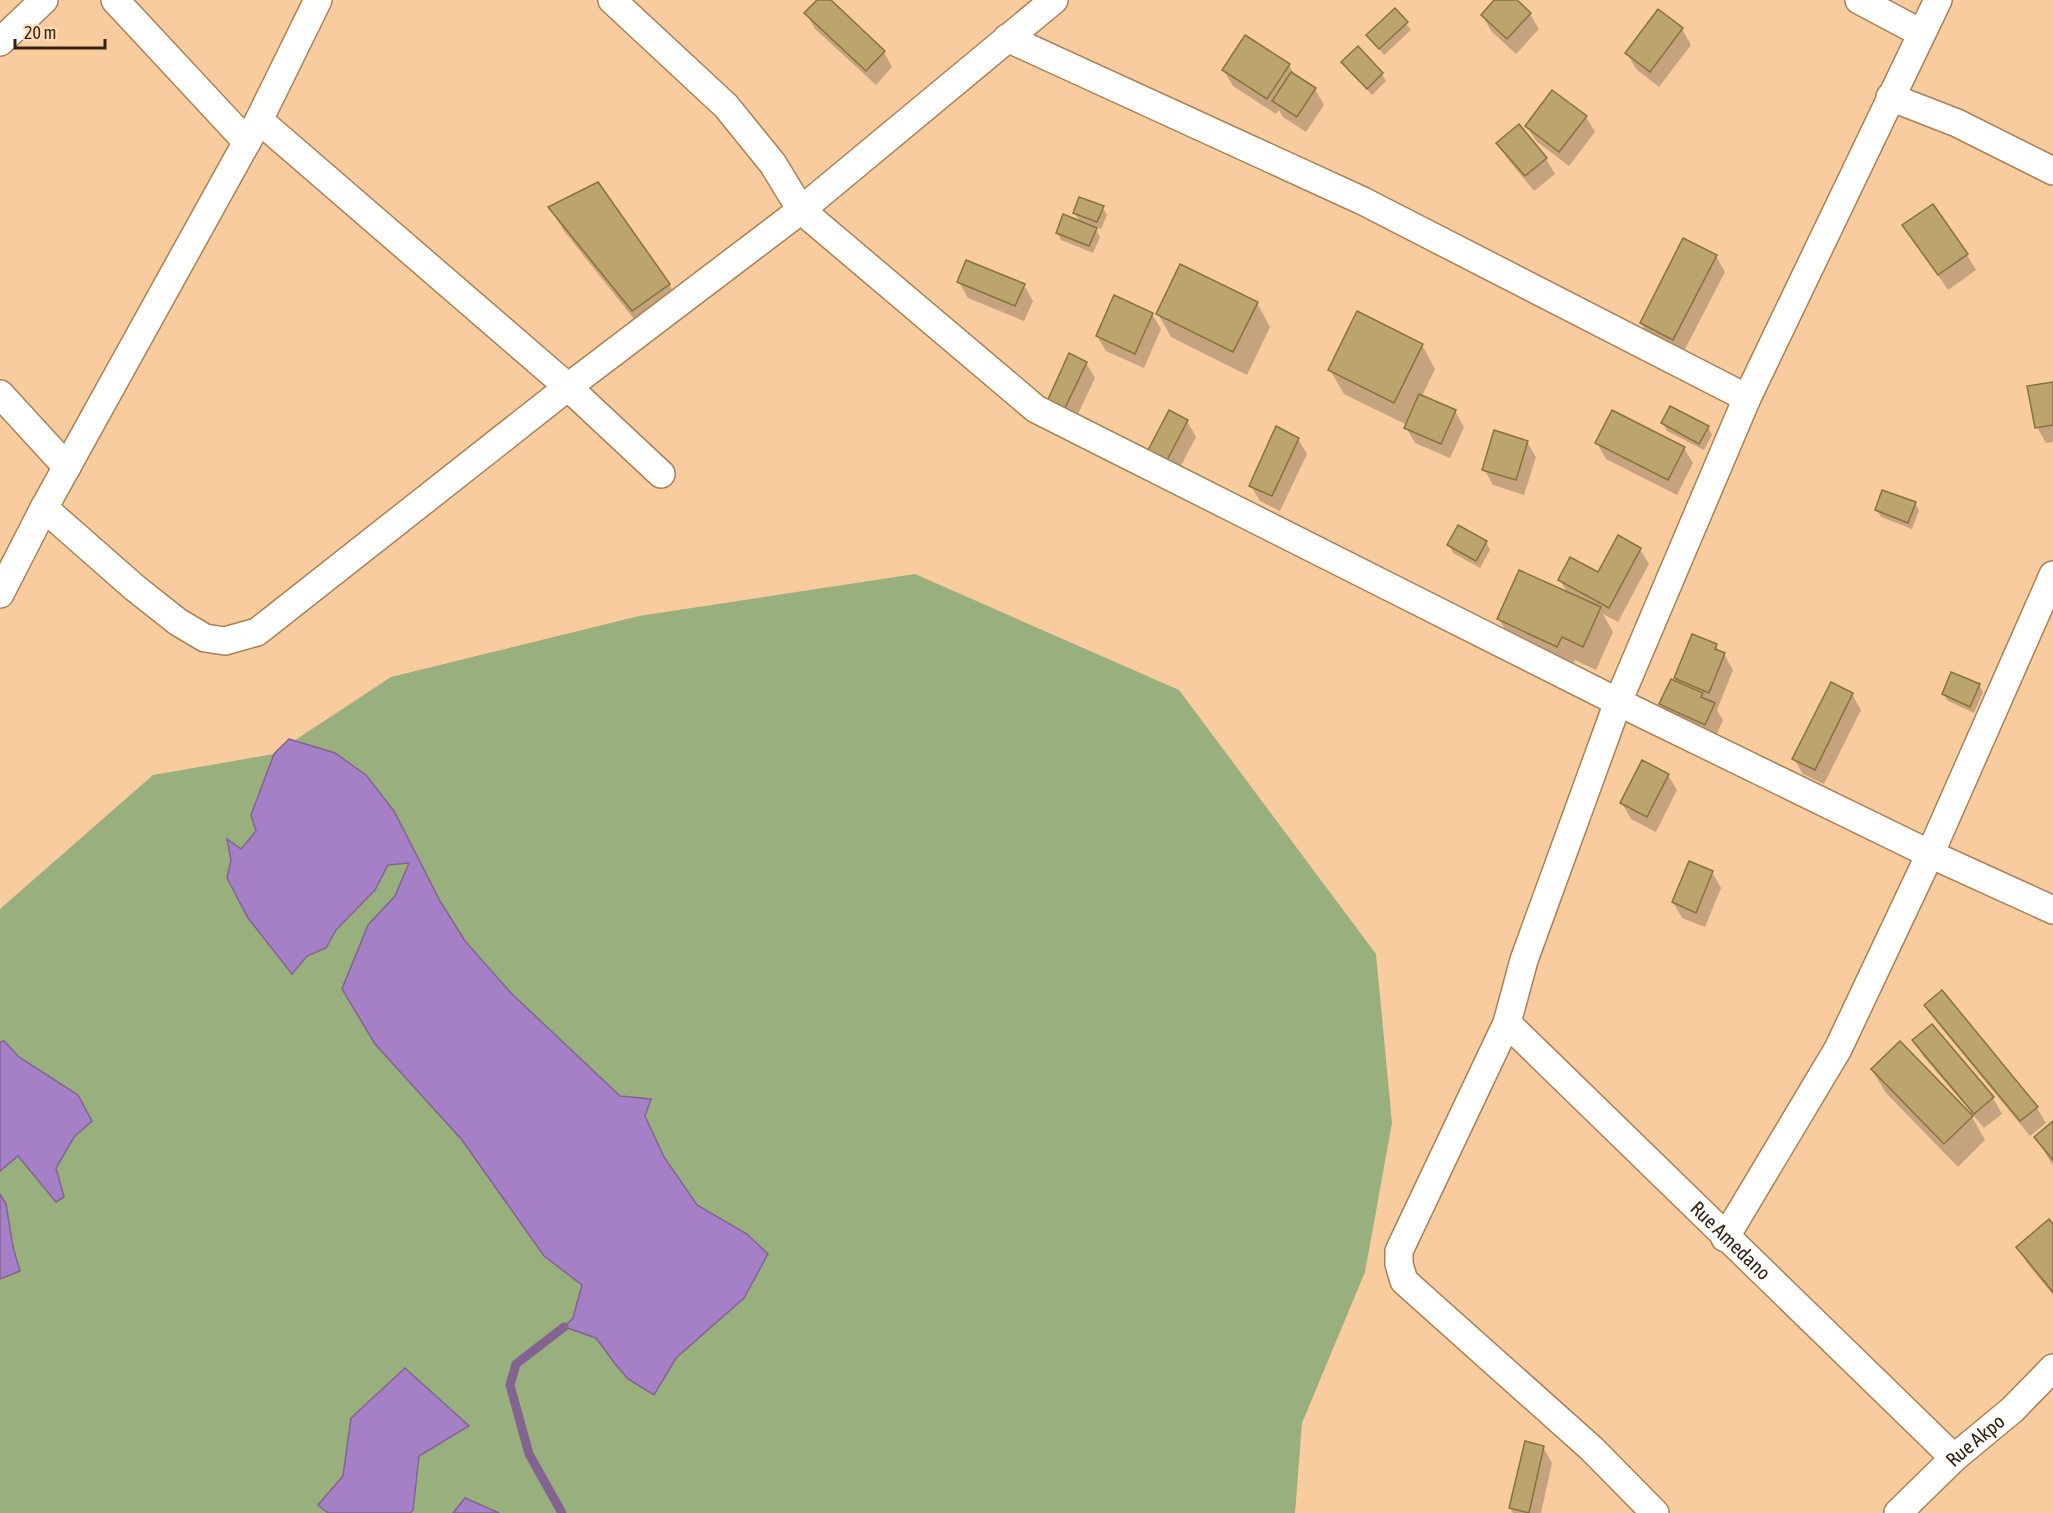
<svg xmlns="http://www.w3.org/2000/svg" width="2053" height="1513" viewBox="0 0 2053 1513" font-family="'Asap Condensed',sans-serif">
	<rect width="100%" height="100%" fill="#f8cc9f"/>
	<path fill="#99af7e" d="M915,574L1179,690L1376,954L1392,1123L1365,1272L1302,1423L1295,1513H0V909L153,775L274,754L391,677L639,616Z"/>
	<g fill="#a580c7" stroke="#836490" stroke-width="1.5">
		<path d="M289,739L335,753L366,775L394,811L440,901L465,941L511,993L620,1096L651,1099L645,1116L664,1157L697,1205L747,1234L768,1254L744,1298L676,1358L654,1395L628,1379L616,1365L596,1338L564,1327L573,1318L582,1285L544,1256L462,1140L375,1044L342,989L368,925L395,896L409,863L388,865L375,890L336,930L326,948L307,956L292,974L248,918L227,878L231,860L227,839L241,849L256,831L251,815L274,754Z"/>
		<path d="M4,1041L19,1057L78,1095L92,1121L74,1137L56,1168L64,1197L56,1202L18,1156L0,1171V1042Z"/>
		<path d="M0,1194L6,1204L13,1247L20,1271L0,1279Z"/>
		<path d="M405,1368L469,1426L419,1456L413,1510L410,1513H328L318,1505L343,1476L351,1418Z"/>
		<path d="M465,1498L499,1513H453Z"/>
	</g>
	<g fill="#0003">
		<path d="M819,0H829L884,52L892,67L876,85L815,29L806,13Z"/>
		<path d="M1496,0H1515L1530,14L1539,29L1516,54L1491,31L1482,15Z"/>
		<path d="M1395,10L1411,30L1384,55L1368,35Z"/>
		<path d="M1682,29L1691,45L1659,87L1636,69L1627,53Z"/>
		<path d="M1342,62L1382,74L1386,81L1372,95L1347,69Z"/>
		<path d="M1289,65L1296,77L1315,89L1324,105L1306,132L1283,117L1279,110L1276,114L1233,86L1224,71Z"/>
		<path d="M1586,117L1595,132L1569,166L1536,141L1527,126Z"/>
		<path d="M1498,143L1546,159L1555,174L1534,191L1507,158Z"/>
		<path d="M1102,207L1107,215L1101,229L1094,226L1100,237L1093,253L1061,240L1057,232L1081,223L1074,213Z"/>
		<path d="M550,208L669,284L683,308L646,334L564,231Z"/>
		<path d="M1904,226L1967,255L1976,270L1948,290Z"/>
		<path d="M1716,256L1725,272L1682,355L1650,339L1641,323Z"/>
		<path d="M959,282L1024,285L1033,301L1024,321L968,298Z"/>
		<path d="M1257,303L1270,327L1247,375L1171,337L1158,314Z"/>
		<path d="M1152,314L1161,329L1144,368L1106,351L1097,336Z"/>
		<path d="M1422,345L1435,369L1422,396L1455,411L1464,427L1450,458L1415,443L1406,427L1407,425L1344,394L1330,370Z"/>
		<path d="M1086,363L1095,378L1071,429L1056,421Z"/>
		<path d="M2053,383V442L2046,443L2037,427Z"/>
		<path d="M1170,412L1187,421L1196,437L1174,479L1157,470Z"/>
		<path d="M1663,423L1708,427L1712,435L1704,450L1667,431Z"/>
		<path d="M1298,439L1307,454L1280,511L1260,501L1251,486Z"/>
		<path d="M1527,442L1536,457L1524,495L1493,485L1484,469Z"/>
		<path d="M1597,443L1684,448L1693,463L1677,495L1606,459Z"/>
		<path d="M1915,503L1919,510L1912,529L1881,517L1877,510Z"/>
		<path d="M1486,542L1490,550L1480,568L1453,553L1449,545Z"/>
		<path d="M1640,549L1649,564L1618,622L1603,614L1613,632L1596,670L1575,660L1571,669L1513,643L1499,619L1568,594L1560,580L1599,574Z"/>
		<path d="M1716,646L1720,652L1724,654L1733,670L1717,710L1723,720L1714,740L1670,720L1661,704L1679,685L1675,678Z"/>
		<path d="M1979,685L1983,692L1974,713L1948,701L1943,694Z"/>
		<path d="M1852,694L1861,710L1824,784L1803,774L1794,759Z"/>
		<path d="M1668,775L1677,790L1656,832L1631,819L1622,803Z"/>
		<path d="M1712,872L1721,888L1705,927L1682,918L1673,902Z"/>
		<path d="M1926,1005L2037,1108L2046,1123L2030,1136L1935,1020Z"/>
		<path d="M1932,1026L1993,1098L2002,1114L1984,1128L1972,1114L1971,1115L1985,1140L1958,1167L1886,1093L1872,1070L1969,1114L1971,1112L1923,1056L1914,1040Z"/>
		<path d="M2053,1123V1166L2036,1137Z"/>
		<path d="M2053,1226V1295L2027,1263L2018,1248Z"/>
		<path d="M1543,1447L1552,1463L1541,1513H1513L1510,1508Z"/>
	</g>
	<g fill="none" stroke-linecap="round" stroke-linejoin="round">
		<path stroke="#836490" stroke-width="9" d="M562,1513L529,1454L510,1385L516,1364L564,1327"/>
	</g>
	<g fill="#bba46d" stroke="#88723c" stroke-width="1.5">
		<path d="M817,0H831L885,51L866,71L804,13Z"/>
		<path d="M1494,0H1517L1531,13L1507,39L1481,15Z"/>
		<path d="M1395,8L1408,22L1379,49L1366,35Z"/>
		<path d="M1658,9L1683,28L1650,72L1625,53Z"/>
		<path d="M1245,35L1290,64L1267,99L1222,70Z"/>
		<path d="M1358,46L1383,73L1367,89L1341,62Z"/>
		<path d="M1291,72L1316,88L1297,117L1272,101Z"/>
		<path d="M1552,90L1587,116L1559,152L1525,126Z"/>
		<path d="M1519,124L1547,158L1525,176L1496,143Z"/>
		<path d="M598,182L670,284L632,311L548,207Z"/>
		<path d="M1079,197L1104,206L1097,222L1073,213Z"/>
		<path d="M1933,204L1968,254L1938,275L1902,225Z"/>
		<path d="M1063,214L1097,228L1089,246L1056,233Z"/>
		<path d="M1683,238L1717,255L1673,340L1640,323Z"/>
		<path d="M966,260L1025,284L1015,306L957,282Z"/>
		<path d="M1180,264L1258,302L1233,352L1156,314Z"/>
		<path d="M1114,295L1153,313L1135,354L1096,336Z"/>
		<path d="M1357,311L1423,344L1394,403L1328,370Z"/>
		<path d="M1069,353L1087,362L1062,414L1045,406Z"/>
		<path d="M2053,382V425L2035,428L2027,386Z"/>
		<path d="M1419,394L1456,410L1441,444L1404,428Z"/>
		<path d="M1670,406L1709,426L1699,444L1661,423Z"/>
		<path d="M1169,410L1188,420L1165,464L1146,454Z"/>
		<path d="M1612,410L1685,447L1668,480L1595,443Z"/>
		<path d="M1276,426L1299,438L1272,496L1249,486Z"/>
		<path d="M1494,430L1528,441L1516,480L1482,470Z"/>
		<path d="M1882,490L1916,502L1908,523L1875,510Z"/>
		<path d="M1458,525L1487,541L1476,561L1447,545Z"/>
		<path d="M1618,535L1641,548L1609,608L1558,580L1570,557L1598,572Z"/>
		<path d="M1519,570L1601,607L1583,647L1562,637L1557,647L1497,619Z"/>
		<path d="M1692,634L1717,644L1715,649L1725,653L1709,693L1674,678Z"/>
		<path d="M1951,672L1980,684L1970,707L1942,694Z"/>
		<path d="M1671,679L1703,693L1701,697L1715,703L1705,725L1659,704Z"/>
		<path d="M1831,682L1853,693L1815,770L1792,759Z"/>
		<path d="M1642,760L1669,774L1647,817L1620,803Z"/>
		<path d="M1689,861L1713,871L1696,913L1672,902Z"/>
		<path d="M1942,990L2038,1107L2020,1121L1924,1005Z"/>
		<path d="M1932,1024L1994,1097L1974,1114L1912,1040Z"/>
		<path d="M1900,1041L1973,1116L1944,1144L1871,1069Z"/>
		<path d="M2053,1121V1160L2034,1137Z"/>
		<path d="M2049,1219L2053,1224V1292L2016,1247Z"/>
		<path d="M1525,1441L1544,1446L1529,1513L1509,1508Z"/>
	</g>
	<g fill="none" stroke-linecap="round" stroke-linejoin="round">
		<g stroke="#a98155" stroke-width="30">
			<g id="street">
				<path d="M115,0L247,142"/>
				<path d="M612,0L726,106L773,164L801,210L1036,409L1618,702L1930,854L2053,910"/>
				<path d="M1859,0L1921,33"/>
				<path d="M1007,38L1363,201L1747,398"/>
				<path d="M0,42L44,0"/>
				<path d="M1890,97L1957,123L2053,171"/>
				<path d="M259,120L568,387L661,474"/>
				<path d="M0,394L67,467"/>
				<path d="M44,508L135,588L178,622L205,638L225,641L257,632L568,387L801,210L1054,0"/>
				<path d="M0,594L44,508L259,120L318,0"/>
				<path id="s1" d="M1507,1023L1954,1458"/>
				<path d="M1725,1238L1838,1049L1930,854L2053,575"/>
				<path d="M1655,1513L1592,1449L1404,1281L1399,1264V1251L1507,1023L1524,960L1618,702L1747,398L1938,0"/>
				<path id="s2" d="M1898,1513L1954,1458L2012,1410L2053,1368"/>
			</g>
		</g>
		<use href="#street" stroke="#fff" stroke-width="27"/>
	</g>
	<g text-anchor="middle" stroke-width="6" stroke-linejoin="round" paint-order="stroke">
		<g font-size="20" fill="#342311" stroke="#ffdbb7">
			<text dy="7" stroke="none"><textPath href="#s1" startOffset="312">Rue Amedano</textPath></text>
			<text dy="7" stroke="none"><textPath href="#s2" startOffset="106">Rue Akpo</textPath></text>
		</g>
	</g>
	<path d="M15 39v9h90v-9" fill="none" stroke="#342311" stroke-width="3"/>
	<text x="24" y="39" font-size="18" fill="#342311" stroke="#ffdbb7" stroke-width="4.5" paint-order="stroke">20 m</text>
</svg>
